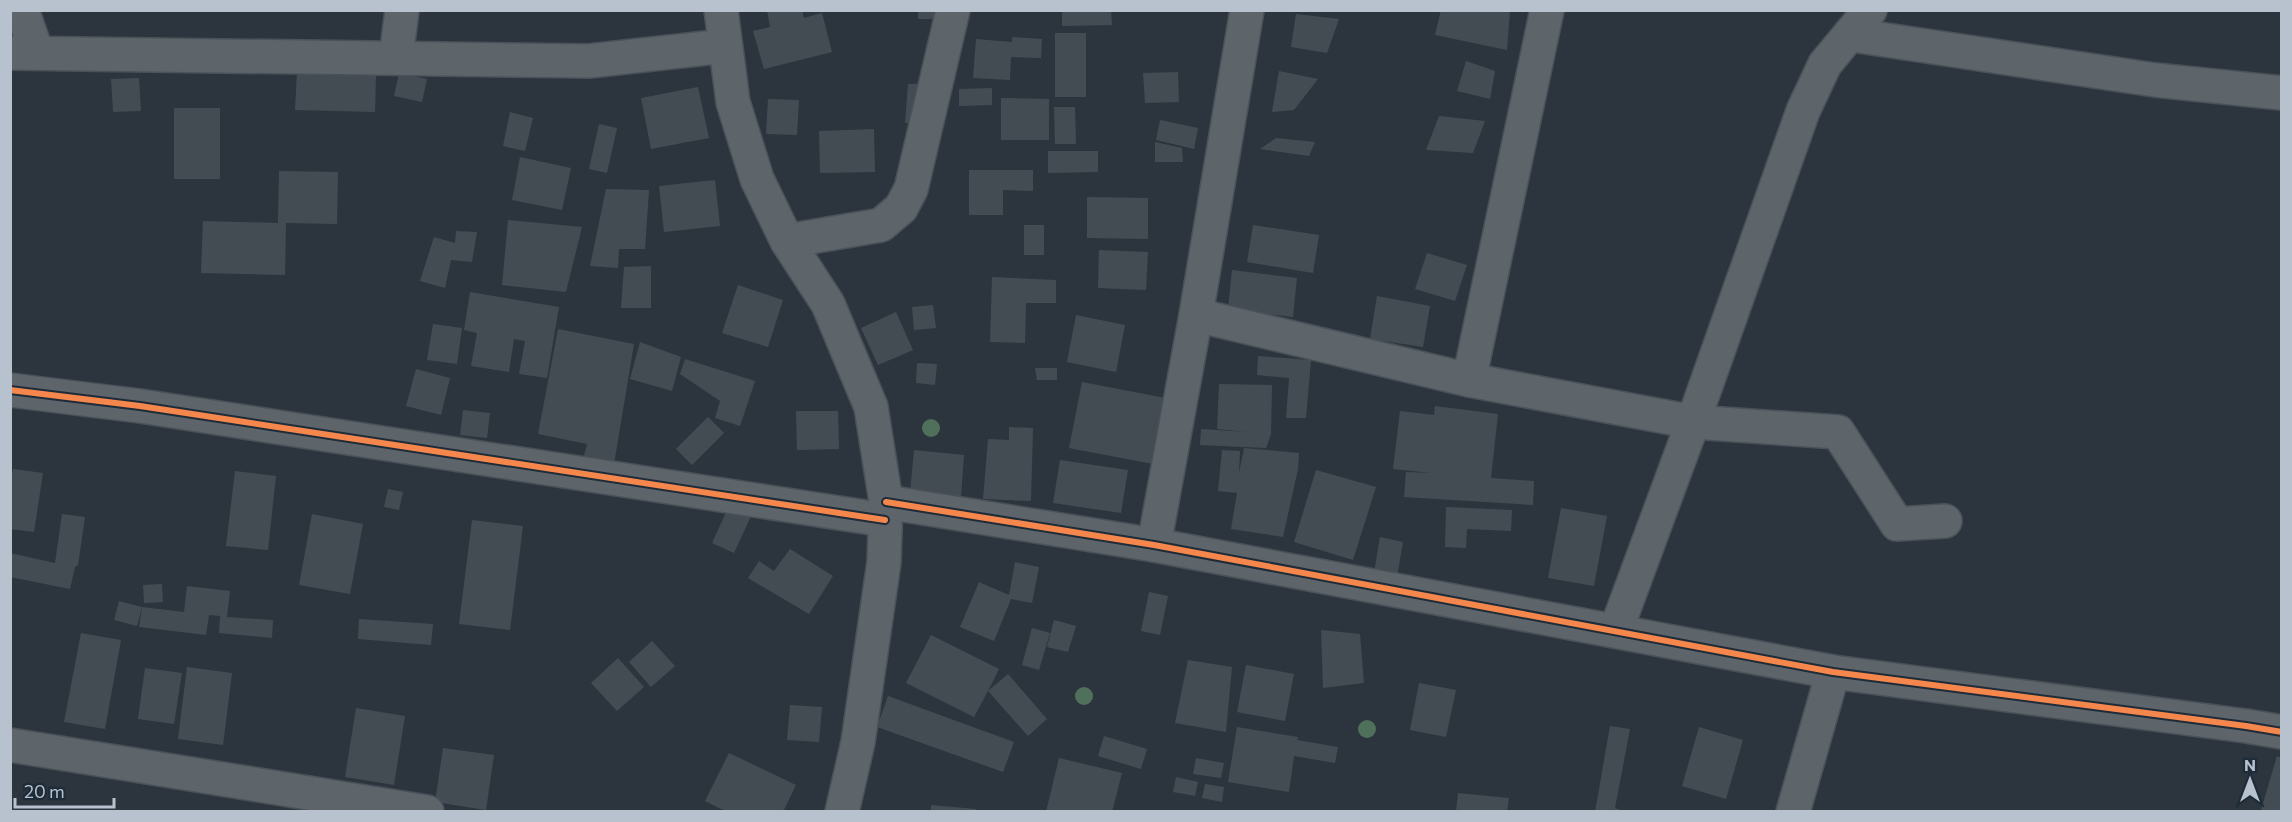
<svg xmlns="http://www.w3.org/2000/svg" width="2292" height="822" viewBox="0 0 2292 822" font-family="Commissioner,sans-serif">
	<rect width="100%" height="100%" fill="#2c353e"/>
	<g fill="#444c53">
		<path d="M767,10H802L804,18L822,13L832,52L764,69L753,31L770,27Z"/>
		<rect x="918" y="10" width="40" height="9"/>
		<path d="M1062,10H1111L1112,25L1062,26Z"/>
		<path d="M1441,10H1510L1507,50L1435,35Z"/>
		<path d="M1296,14L1339,19L1327,53L1291,47Z"/>
		<rect x="1055" y="33" width="31" height="64"/>
		<path d="M1012,37L1042,39L1041,58L1011,57L1010,80L973,78L976,39L1012,42Z"/>
		<path d="M1466,61L1495,71L1490,99L1457,91Z"/>
		<path d="M1279,71L1318,79L1294,110L1272,112Z"/>
		<path d="M297,72L376,75L375,112L295,110Z"/>
		<path d="M1178,72L1179,102L1145,103L1143,73Z"/>
		<path d="M399,73L427,79L422,102L394,96Z"/>
		<path d="M139,78L141,111L113,112L111,79Z"/>
		<path d="M934,83L926,124L905,123L908,84Z"/>
		<path d="M698,87L709,138L651,149L641,98Z"/>
		<path d="M992,88V105L959,106V89Z"/>
		<path d="M1001,98L1049,99V140H1001Z"/>
		<path d="M768,99L799,100L797,135L766,134Z"/>
		<path d="M1054,107H1075L1076,144H1055Z"/>
		<rect x="174" y="108" width="46" height="71"/>
		<path d="M510,112L533,118L525,151L503,146Z"/>
		<path d="M1439,116L1485,121L1473,153L1426,150Z"/>
		<path d="M1160,120L1198,128L1194,149L1156,140Z"/>
		<path d="M599,124L617,128L607,173L589,169Z"/>
		<path d="M874,129L875,172L820,173L819,131Z"/>
		<path d="M1276,138L1315,142L1309,156L1260,149Z"/>
		<path d="M1155,142L1182,148L1183,162H1155Z"/>
		<path d="M1048,151H1098V172L1048,173Z"/>
		<path d="M520,157L571,168L562,210L512,200Z"/>
		<path d="M969,170H1033V191L1003,190V215H969Z"/>
		<path d="M279,171L338,172L337,224L286,223L285,275L201,273L203,221L278,223Z"/>
		<path d="M715,180L720,226L664,232L659,186Z"/>
		<path d="M606,189L649,190L645,249H619L618,268L590,266Z"/>
		<path d="M1087,197L1148,198V239L1087,238Z"/>
		<path d="M508,220L582,227L566,292L502,285Z"/>
		<rect x="1024" y="225" width="20" height="30"/>
		<path d="M1253,225L1319,235L1313,273L1247,262Z"/>
		<path d="M456,231L477,232L472,262L451,260L445,288L420,281L434,237L455,243Z"/>
		<path d="M1099,250L1148,252L1146,290L1098,288Z"/>
		<path d="M1427,253L1467,265L1455,301L1415,289Z"/>
		<path d="M651,266V308H621L624,267Z"/>
		<path d="M1232,270L1297,278L1293,317L1228,309Z"/>
		<path d="M992,277L1056,280V303H1026L1025,343L990,342Z"/>
		<path d="M738,285L783,300L768,347L722,333Z"/>
		<path d="M470,292L559,307L547,378L519,374L525,341L514,339L509,372L471,366L477,333L464,330Z"/>
		<path d="M1377,296L1430,306L1423,347L1370,339Z"/>
		<path d="M933,305L936,328L914,330L912,307Z"/>
		<path d="M896,312L913,350L878,365L861,328Z"/>
		<path d="M1076,315L1125,325L1116,372L1067,362Z"/>
		<path d="M433,324L462,328L457,364L427,360Z"/>
		<path d="M558,329L634,344L614,464L583,460L587,444L538,434Z"/>
		<path d="M640,342L681,357L672,391L630,379Z"/>
		<path d="M1258,356L1311,360L1306,418H1286L1289,378L1257,375Z"/>
		<path d="M685,359L755,381L740,426L715,418L720,401L680,374Z"/>
		<path d="M917,363L937,364L935,385L916,383Z"/>
		<path d="M1035,368H1057V380H1037Z"/>
		<path d="M416,369L450,378L441,415L406,406Z"/>
		<path d="M1082,382L1165,398L1153,464L1069,448Z"/>
		<path d="M1219,384L1272,385L1271,434L1266,448L1200,445L1201,429L1247,432L1217,429Z"/>
		<path d="M1435,406L1498,414L1491,478L1534,481L1533,505L1404,497L1406,472L1432,473L1393,469L1400,411L1434,415Z"/>
		<path d="M463,410L490,413L487,438L460,435Z"/>
		<path d="M796,411H838L839,449L797,450Z"/>
		<path d="M708,417L724,433L692,465L676,449Z"/>
		<path d="M1009,427L1033,428L1031,501L983,499L988,439L1009,440Z"/>
		<path d="M1244,448L1299,453L1298,469L1283,537L1231,529L1237,493L1218,491L1222,450L1240,451L1239,473Z"/>
		<path d="M914,450L964,455L961,497L910,493Z"/>
		<path d="M1060,460L1128,470L1121,513L1053,503Z"/>
		<path d="M13,469L43,473L34,532L10,529V484Z"/>
		<path d="M1316,470L1376,487L1353,560L1294,542Z"/>
		<path d="M235,471L276,476L268,550L226,546Z"/>
		<path d="M388,489L403,492L399,510L384,507Z"/>
		<path d="M730,504L752,514L734,553L712,543Z"/>
		<path d="M1446,507L1512,510L1511,531L1467,529L1466,548L1445,547Z"/>
		<path d="M1561,508L1607,516L1594,586L1548,578Z"/>
		<path d="M62,514L85,517L78,565L75,567L70,589L10,577V553L55,563Z"/>
		<path d="M312,514L363,524L350,594L299,585Z"/>
		<path d="M472,520L523,526L510,630L459,624Z"/>
		<path d="M1380,537L1403,542L1397,577L1374,573Z"/>
		<path d="M790,549L833,576L809,614L748,578L759,561L774,571Z"/>
		<path d="M1015,562L1039,567L1032,603L1011,599L994,641L960,627L979,582L1009,595Z"/>
		<path d="M162,584L163,602L144,603L143,585Z"/>
		<path d="M187,586L230,591L227,617L273,620L272,638L219,633L220,616L209,615L206,635L139,627L142,607L184,612Z"/>
		<path d="M1149,592L1168,596L1160,635L1141,631Z"/>
		<path d="M119,601L142,607L137,626L114,620Z"/>
		<path d="M359,619L433,624L431,645L358,639Z"/>
		<path d="M1054,620L1076,626L1068,652L1047,647Z"/>
		<path d="M1032,628L1050,633L1039,670L1022,665Z"/>
		<path d="M1321,630L1360,634L1364,683L1323,688Z"/>
		<path d="M81,633L121,640L105,729L64,722Z"/>
		<path d="M931,635L999,669L988,691L1008,674L1047,719L1028,736L988,691L974,717L906,683Z"/>
		<path d="M652,641L675,666L651,687L629,662Z"/>
		<path d="M618,658L644,687L617,711L591,683Z"/>
		<path d="M1188,660L1232,667L1226,732L1175,723Z"/>
		<path d="M1246,665L1294,674L1285,721L1237,712Z"/>
		<path d="M187,667L232,673L223,745L178,739Z"/>
		<path d="M145,668L182,673L174,724L138,719Z"/>
		<path d="M1419,683L1456,690L1446,737L1410,730Z"/>
		<path d="M888,696L1014,742L1003,772L877,727Z"/>
		<path d="M790,705L822,707L819,742L787,740Z"/>
		<path d="M356,708L405,716L394,785L345,777Z"/>
		<path d="M1610,726L1630,729L1615,808L1627,812H1595Z"/>
		<path d="M1237,727L1298,737L1297,740L1338,747L1335,763L1294,756L1289,792L1228,782Z"/>
		<path d="M1699,727L1743,740L1726,799L1682,786Z"/>
		<path d="M1104,736L1147,749L1141,769L1098,756Z"/>
		<path d="M443,748L494,755L486,810L435,802Z"/>
		<path d="M729,753L796,785L783,812H727L705,801Z"/>
		<path d="M2277,756L2282,758V812H2265L2261,810Z"/>
		<path d="M1059,758L1122,773L1112,812H1046Z"/>
		<path d="M1196,758L1224,763L1221,778L1193,774Z"/>
		<path d="M1176,777L1198,782L1195,796L1173,792Z"/>
		<path d="M1205,784L1224,787L1222,802L1202,798Z"/>
		<path d="M1458,793L1509,798L1507,812H1456Z"/>
		<path d="M931,805L976,809L975,812H931Z"/>
	</g>
	<g fill="none" stroke-linecap="round" stroke-linejoin="round">
		<g stroke="#4b5158" stroke-width="36">
			<g id="minor">
				<path d="M22,10L37,53"/>
				<path d="M721,10L733,102L757,179L787,241L828,304L871,407L886,502L884,562L858,742L842,812"/>
				<path d="M1852,35L2155,80L2282,93"/>
				<path d="M10,53L589,61L725,46"/>
				<path d="M396,58L402,10"/>
				<path d="M787,241L881,225L901,208L911,189L953,10"/>
				<path d="M1196,315L1469,380L1693,422L1838,432L1897,524L1945,521"/>
				<path d="M1469,380L1547,10"/>
				<path d="M10,390L140,406L885,520"/>
				<path d="M886,502L1154,545L1833,672L2246,726L2282,732"/>
				<path d="M1154,545L1196,315L1247,10"/>
				<path d="M1616,630L1693,422L1803,111L1825,64L1870,10"/>
				<path d="M10,745L427,812"/>
				<path d="M1793,812L1833,672"/>
			</g>
		</g>
		<use href="#minor" stroke="#5d646a" stroke-width="33"/>
		<g stroke="#1e2c3a" stroke-width="10">
			<g id="cycleway">
				<path d="M10,390L140,406L885,520"/>
				<path d="M886,502L1154,545L1833,672L2246,726L2282,732"/>
			</g>
		</g>
		<use href="#cycleway" stroke="#f5874c" stroke-width="6"/>
	</g>
	<g fill="#4f705b">
		<circle cx="931" cy="428" r="9"/>
		<circle cx="1084" cy="696" r="9"/>
		<circle cx="1367" cy="729" r="9"/>
	</g>
	<rect width="2292" height="822" fill="none" stroke="#b7c2ce" stroke-width="24"/>
	<g transform="translate(2250 780)" stroke="#1e2c3a" stroke-width="4.5" paint-order="stroke">
	<path d="M0-4.5L10 22L0 15L-10 22Z" fill="#b7c2ce"/>
	<text y="-9" font-size="16" font-weight="bold" text-anchor="middle" fill="#b7c2ce">N</text>
	</g>
	<path d="M15 798v9h99v-9" fill="none" stroke="#b7c2ce" stroke-width="3"/>
	<text x="24" y="798" font-size="18" fill="#b7c2ce" stroke="#1e2c3a" stroke-width="4.5" paint-order="stroke">20 m</text>
</svg>
